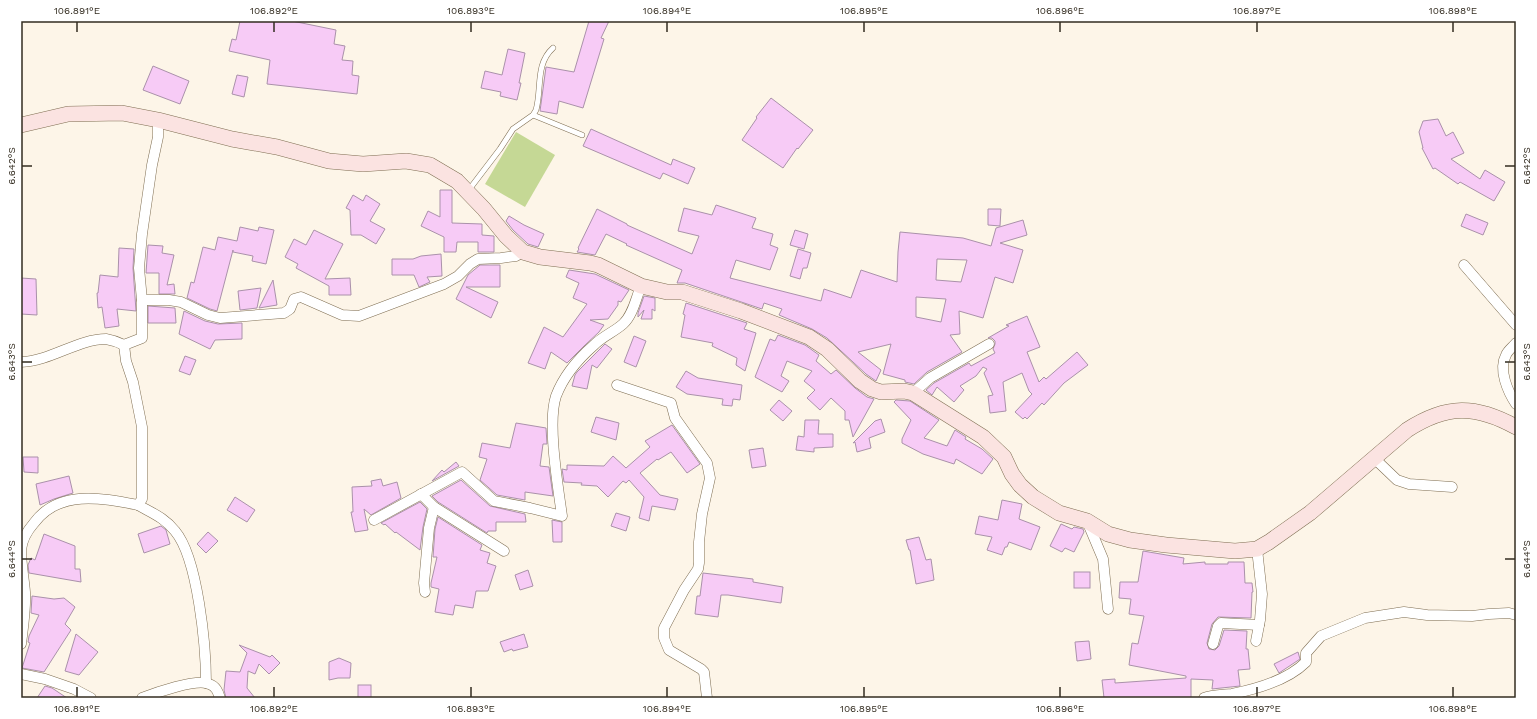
<svg xmlns="http://www.w3.org/2000/svg" width="1537" height="719" viewBox="0 0 1537 719" font-family="'Work Sans',sans-serif">
	<rect width="100%" height="100%" fill="#fdf5e8"/>
	<path fill="#c5d895" d="M516,132L555,155L525,207L485,184Z"/>
	<g fill="#f7cbf6" stroke="#aa91aa" fill-rule="evenodd">
		<path d="M240,21H292L336,30L334,44L345,46L342,60L353,61L352,75L359,76L357,94L267,84L270,60L229,51L232,39L236,40Z"/>
		<path d="M589,21H609L601,38L604,39L583,108L559,101L557,114L540,111L546,67L574,72Z"/>
		<path d="M508,49L525,53L519,83H521L517,100L500,96L501,92L481,88L485,71L502,75Z"/>
		<path d="M153,66L189,81L180,104L143,90Z"/>
		<path d="M237,75L248,77L244,97L232,94Z"/>
		<path d="M771,98L813,130L798,149L797,148L783,168L742,140L757,118L756,117Z"/>
		<path d="M1438,119L1446,136L1453,132L1464,153L1451,159L1480,179L1485,170L1505,182L1494,201L1460,182L1458,184L1435,168L1433,169L1422,148H1423L1419,132L1423,121Z"/>
		<path d="M591,129L671,165L673,159L695,168L688,184L663,173L660,179L583,146Z"/>
		<path d="M440,190H452V223L482,224V235L494,236V252H478V242H457L456,252H444V237L421,226L428,211L440,217Z"/>
		<path d="M353,195L363,201L366,195L380,204L370,221L385,229L376,244L361,235H351L350,210L346,208Z"/>
		<path d="M716,205L756,218L752,228L773,234L770,245L778,248L770,270L736,260L730,278L821,301L824,289L851,298L861,270L897,282L898,252L900,232L963,238L991,246L996,228L1023,220L1027,235L1000,243L1023,250L1013,283L995,277L983,318L959,311L960,334L950,335L962,352L927,372L914,384L905,382V380L883,374L891,344L858,352L881,370L876,381L866,374L827,338L812,329L779,315L782,309L764,303L762,309L685,283H677L682,270L626,245L627,244L606,234L595,255L577,252L579,249L578,248L597,209L627,224V225L692,254L699,236L678,231L684,208L712,215ZM937,259L967,260L961,282L936,280ZM916,297L946,299L941,322L916,317Z"/>
		<path d="M988,209H1001L1000,226L988,225Z"/>
		<path d="M1466,214L1488,223L1483,235L1461,226Z"/>
		<path d="M509,216L524,225L544,234L538,247L528,244L513,230L506,221Z"/>
		<path d="M240,227L258,231L259,227L274,230L266,264L252,261L253,256L233,252V250L217,311L210,309L187,298L191,282L194,283L203,247L215,250L218,237L237,241Z"/>
		<path d="M314,230L343,244L325,279L350,278L351,295H329V286L296,268L298,264L285,257L294,239L306,245Z"/>
		<path d="M795,230L808,234L804,249L790,245Z"/>
		<path d="M148,245L163,246L162,253L174,255L167,285L174,284L175,294H159V273H146Z"/>
		<path d="M119,248L134,249L133,268L136,311L117,309L119,326L105,328L102,307L98,308L97,293H98L100,275L118,277Z"/>
		<path d="M798,249L811,253L807,268H803L800,279L790,276Z"/>
		<path d="M441,254L442,276L427,277L430,282L419,287L414,275H392V259H413L421,256Z"/>
		<path d="M480,265H500V287H466L498,302L491,318L456,299L468,275Z"/>
		<path d="M569,270L595,274L629,290L621,302L618,301V305L608,319L590,320L604,325L599,332L584,346L567,363L551,352L545,369L528,363L544,327L563,337L587,304L573,298L579,283L566,277Z"/>
		<path d="M21,278L36,279L37,315L21,314Z"/>
		<path d="M273,280L277,305L259,308Z"/>
		<path d="M261,288L257,308L240,310L238,291Z"/>
		<path d="M644,296L655,298V311L652,309V319H641L644,310L638,317V313Z"/>
		<path d="M686,303L747,323L744,329L756,333L745,371L736,365L737,358L712,346L713,343L681,337L685,315L683,314Z"/>
		<path d="M148,306L175,308L176,323H148Z"/>
		<path d="M184,311L205,321L218,324L242,323V339L215,340L210,349L179,334Z"/>
		<path d="M1027,316L1040,347L1027,352L1039,382L1044,377L1046,379L1077,352L1088,365L1064,383L1044,405L1042,403L1027,419L1025,417L1023,419L1015,412L1032,394L1029,391L1022,373L1003,382L1006,411L990,413L988,396L993,395L984,373L987,369L983,367L976,376L960,386L964,390L954,402L937,387L932,395L926,390L934,383L969,363L971,366L995,353L993,349L995,344V341L992,338H988L1009,326L1006,325Z"/>
		<path d="M778,335L805,345L819,355L816,361L831,374L836,370L855,388L867,397L874,399L853,437L849,420H845V411L831,398L820,410L807,398L815,390L804,381L812,371L787,361L781,376L789,381L782,392L755,377L770,339L775,341Z"/>
		<path d="M634,336L646,341L636,367L624,362Z"/>
		<path d="M605,344L612,349L597,368L592,365L587,389L572,386L575,375L577,372Z"/>
		<path d="M185,356L196,360L190,375L179,371Z"/>
		<path d="M686,371L698,378L742,385L740,400L733,399L732,406L722,405L723,399L687,394L676,387Z"/>
		<path d="M779,400L792,411L783,421L770,410Z"/>
		<path d="M896,400L910,401L939,420L924,438L947,446L955,430L966,437L965,439L982,449L993,459L982,474L956,459L954,464L923,454L902,443V439L911,420L894,402Z"/>
		<path d="M596,417L619,423L616,440L591,432Z"/>
		<path d="M881,419L885,432L869,438L871,448L857,452L855,442L853,443L875,421Z"/>
		<path d="M805,420H819L818,434H833V447L814,448V452L796,450L798,436L804,437Z"/>
		<path d="M516,423L546,428L547,444H543L540,466L549,467L553,496L525,492V500L497,495L480,480L487,459L479,457L482,443L510,448Z"/>
		<path d="M672,425L700,464L687,473L671,452L658,460L657,459L640,473L660,495L678,499L675,510L652,506L649,521L639,518L644,497L629,480L626,483L623,481L608,497L597,486L581,485L582,483L564,482L562,469L567,470V465L604,466L613,456L626,468L650,447L645,441Z"/>
		<path d="M763,448L766,466L752,468L749,450Z"/>
		<path d="M23,457H38V473L24,472Z"/>
		<path d="M456,462L459,466L432,481L442,470L444,472Z"/>
		<path d="M69,476L73,493L54,499L40,505L36,484Z"/>
		<path d="M381,479L383,486L397,482L401,498L371,515L364,509L368,530L355,532L351,512H353L352,487L372,486L371,481Z"/>
		<path d="M461,480L490,506L525,514L526,522H496V531H488L487,533L438,502L432,496Z"/>
		<path d="M235,497L255,510L247,522L227,510Z"/>
		<path d="M1002,500L1022,504L1019,519L1040,527L1031,550L1009,542L1007,547H1005L1002,555L987,550L992,537L975,534L979,516L998,520Z"/>
		<path d="M420,502L427,509L423,527L420,550L396,532L395,533L385,524L384,525L381,523Z"/>
		<path d="M616,513L630,517L626,531L611,526Z"/>
		<path d="M438,517L482,545L480,550L490,553L487,563L496,566L488,591H476L473,608L455,605L453,615L435,612L439,589L431,587V583L437,557H433L435,529Z"/>
		<path d="M552,520L562,522V542H553Z"/>
		<path d="M1061,524L1072,529L1074,527L1083,529L1084,532L1074,552L1065,548L1062,552L1050,546Z"/>
		<path d="M161,526L166,530L170,544L144,553L138,534Z"/>
		<path d="M208,532L218,541L206,553L197,544Z"/>
		<path d="M44,534L75,546V569H80L81,582L29,573L28,565L31,558L35,560Z"/>
		<path d="M919,537L926,560L931,559L934,580L916,584L910,550H909L906,540Z"/>
		<path d="M1143,551L1184,558L1183,564L1205,562V564H1228V562H1244L1245,583H1252L1253,592H1252L1251,618L1218,617L1212,624L1207,643L1209,649L1215,650L1219,646L1224,630L1247,631L1246,649H1248L1250,669L1238,670L1240,686L1212,689L1213,680L1191,679V698H1104L1102,680L1115,679V683L1186,678V676L1129,665L1132,643L1138,644L1144,616L1129,614L1131,599L1119,598L1120,582H1138Z"/>
		<path d="M528,570L533,586L520,590L515,575Z"/>
		<rect x="1074" y="572" width="16" height="16"/>
		<path d="M703,573L753,579V582L783,587L781,603L728,595H721L718,617L695,614L697,596H700Z"/>
		<path d="M32,596L54,599L64,598L75,607L65,624L71,630L44,672L22,668L30,643L28,642L29,636L39,615L31,613Z"/>
		<path d="M76,634L98,652L79,675L65,671Z"/>
		<path d="M524,634L528,647L513,651L512,649L504,652L500,642Z"/>
		<path d="M1089,641L1091,659L1077,661L1075,642Z"/>
		<path d="M239,645L270,657L272,655L280,663L269,674L259,664L255,674L248,671L247,688L255,698H226L224,690L226,671L240,672L247,653Z"/>
		<path d="M1298,652L1300,659L1279,673L1274,664Z"/>
		<path d="M339,658L351,663L350,678H338L329,680V662Z"/>
		<rect x="358" y="685" width="13" height="13"/>
		<path d="M45,686L52,688L67,698H37Z"/>
	</g>
	<g fill="none" stroke-linecap="round" stroke-linejoin="round">
		<g stroke="#7f6e52" stroke-width="6">
			<g id="lane">
				<path d="M533,115L582,135"/>
				<path d="M468,191L500,149L513,129L533,115L536,110C542,89 535,64 553,48"/>
			</g>
		</g>
		<g stroke="#7f6e52" stroke-width="11">
			<g id="street">
				<path d="M1464,265L1516,325"/>
				<path d="M142,300H169L181,302L208,315L220,318L284,313L290,309L294,299L301,297L342,315L359,316L444,284L458,276L470,264L478,259L501,258L516,256L523,252"/>
				<path d="M1516,343C1513,347 1508,350 1506,355C1498,370 1508,392 1516,404"/>
				<path d="M21,362C51,361 78,339 106,339C112,340 118,342 124,345"/>
				<path d="M617,385L671,403L675,418L707,463L710,478L702,514L699,542V563L698,569L684,590L664,628V638L669,650L701,669L704,672L707,698"/>
				<path d="M913,393L930,378L989,344"/>
				<path d="M1375,459L1397,480L1409,484L1452,487"/>
				<path d="M421,494L434,507L504,551"/>
				<path d="M138,505C152,513 165,518 175,531C198,558 206,647 206,683"/>
				<path d="M374,520L462,472L494,501L530,508L562,516C558,486 547,423 556,396C564,375 578,359 594,345C603,336 614,332 623,324C633,315 636,298 641,286"/>
				<path d="M1087,521L1103,559L1108,609"/>
				<path d="M425,592L424,583L429,528L434,507"/>
				<path d="M1256,641L1260,620L1262,594L1257,549"/>
				<path d="M21,644C23,627 26,609 25,592C24,579 21,564 21,550C22,539 27,531 34,523C59,489 102,498 138,505L142,499V427L133,382L126,361L124,345L142,338V300L139,268L142,234L152,165L158,137V120"/>
				<path d="M1213,644L1218,626L1221,623L1259,625"/>
				<path d="M21,674L45,679L74,689L91,698"/>
				<path d="M142,698C155,693 197,678 209,684C216,686 218,692 220,698"/>
				<path d="M1204,698C1212,695 1222,695 1232,694C1257,689 1288,680 1306,662V653L1321,636L1365,618L1404,612L1427,615L1472,616L1489,614L1509,613L1516,615"/>
			</g>
		</g>
		<g stroke="#7f6e52" stroke-width="16">
			<path id="secondary" d="M21,125L68,114L122,113L158,120L232,139L277,147L329,161L363,164L406,161L430,165L457,181L484,209L506,236L523,252L540,257L590,263L598,265L641,286L667,292H682L741,311L809,337L827,349L860,381L872,389L881,392L904,391L913,393L983,437L1004,457L1012,474L1020,485L1033,497L1059,513L1087,521L1108,534L1130,540L1166,545L1235,551L1257,549L1269,542L1310,513L1407,430C1447,404 1476,405 1516,427"/>
		</g>
		<use href="#lane" stroke="#fff" stroke-width="5"/>
		<use href="#street" stroke="#fff" stroke-width="10"/>
		<use href="#secondary" stroke="#fbe3e1" stroke-width="15"/>
	</g>
	<path fill="none" stroke="#332c20" stroke-width="1.5" d="M77,22V32M274,22V32M471,22V32M667,22V32M864,22V32M1060,22V32M1257,22V32M1453,22V32M22,166H32M1505,166H1515M22,362H32M1505,362H1515M22,559H32M1505,559H1515M77,687V697M274,687V697M471,687V697M667,687V697M864,687V697M1060,687V697M1257,687V697M1453,687V697"/>
	<rect width="1537" height="719" fill="none" stroke="#ffffff" stroke-width="44"/>
	<rect x="22" y="22" width="1493" height="675" fill="none" stroke="#332c20" stroke-width="1.5"/>
	<g font-size="10" text-anchor="middle" fill="#332c20">
		<text x="77" y="14">106.891°E</text>
		<text x="274" y="14">106.892°E</text>
		<text x="471" y="14">106.893°E</text>
		<text x="667" y="14">106.894°E</text>
		<text x="864" y="14">106.895°E</text>
		<text x="1060" y="14">106.896°E</text>
		<text x="1257" y="14">106.897°E</text>
		<text x="1453" y="14">106.898°E</text>
		<text transform="translate(11 166) rotate(-90)" y="4">6.642°S</text>
		<text transform="translate(1526 166) rotate(-90)" y="4">6.642°S</text>
		<text transform="translate(11 362) rotate(-90)" y="4">6.643°S</text>
		<text transform="translate(1526 362) rotate(-90)" y="4">6.643°S</text>
		<text transform="translate(11 559) rotate(-90)" y="4">6.644°S</text>
		<text transform="translate(1526 559) rotate(-90)" y="4">6.644°S</text>
		<text x="77" y="712">106.891°E</text>
		<text x="274" y="712">106.892°E</text>
		<text x="471" y="712">106.893°E</text>
		<text x="667" y="712">106.894°E</text>
		<text x="864" y="712">106.895°E</text>
		<text x="1060" y="712">106.896°E</text>
		<text x="1257" y="712">106.897°E</text>
		<text x="1453" y="712">106.898°E</text>
	</g>
</svg>
